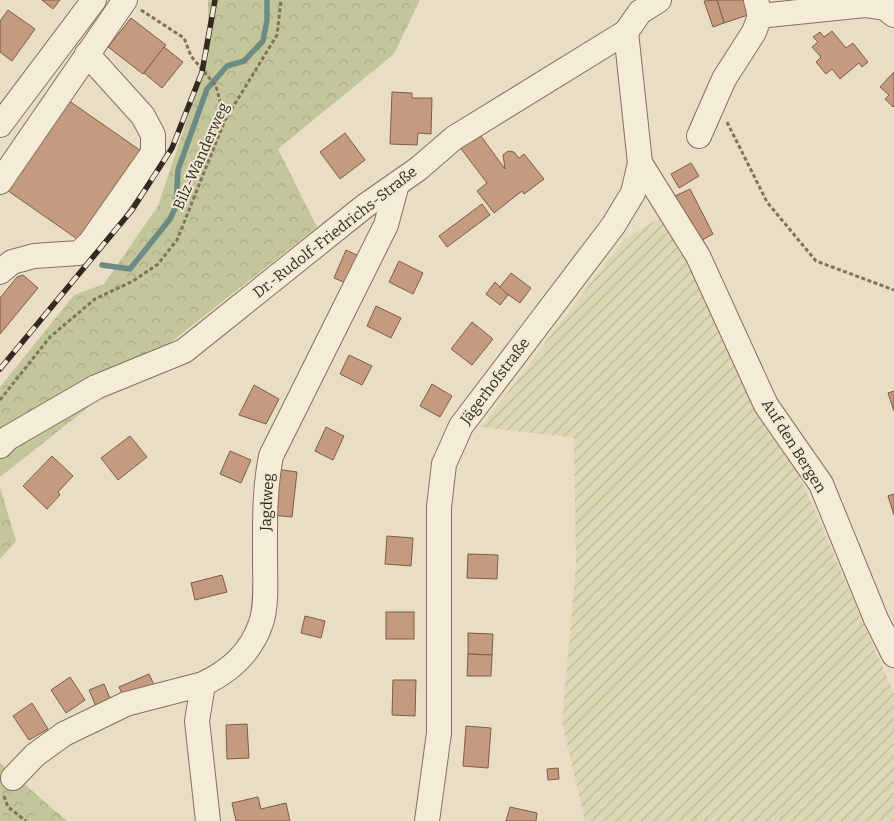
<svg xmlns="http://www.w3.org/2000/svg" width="894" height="821" viewBox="0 0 894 821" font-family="Bitter,serif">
	<defs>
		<pattern id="farmland-furrows" width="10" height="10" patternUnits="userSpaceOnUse" patternTransform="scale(1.25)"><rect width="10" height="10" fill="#ded7b4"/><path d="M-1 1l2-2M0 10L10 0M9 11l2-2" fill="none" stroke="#bfb99a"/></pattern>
		<pattern id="forest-crowns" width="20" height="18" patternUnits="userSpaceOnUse" patternTransform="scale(1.25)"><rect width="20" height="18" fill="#c2c69a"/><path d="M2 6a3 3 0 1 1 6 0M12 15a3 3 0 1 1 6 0" fill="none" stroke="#a7aa84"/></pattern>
	</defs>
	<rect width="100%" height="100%" fill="#e9dec5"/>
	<path fill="url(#farmland-furrows)" d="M662,217L708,293L765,427L795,465L894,694V821H585L562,722L576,564L574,438L481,427L624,239Z"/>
	<g fill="url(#forest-crowns)">
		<path d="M208,0H420L394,54L278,149L317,227L0,477V387L74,295L104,284L158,206L208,57Z"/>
		<path d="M0,487L16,541L0,559Z"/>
		<path d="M0,763L67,821H0Z"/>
	</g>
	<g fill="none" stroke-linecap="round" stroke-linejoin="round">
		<path stroke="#6e8b83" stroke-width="5.5" d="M102,265L130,269L170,219L176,206L178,170L207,89L227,66L244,61L263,41L267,20V0"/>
	</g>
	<g fill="#c49b7f" stroke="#7f5c45">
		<path d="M42,0H60L53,9Z"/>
		<path d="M717,0H750L754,13L724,23Z"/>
		<path d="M717,0L724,23L713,27L704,1Z"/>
		<path d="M8,10L35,29L12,61L0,52V21Z"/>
		<path d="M131,18L166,45L143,74L108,47Z"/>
		<path d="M832,31L846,48L853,43L868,62L862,67L859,63L840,79L832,69L826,74L816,62L821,57L812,47L818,42L813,37L820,32L824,37Z"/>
		<path d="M164,47L183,62L162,88L144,73Z"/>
		<path d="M894,72V106L893,107L885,99L889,95L880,87Z"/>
		<path d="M392,92L412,93V98H432L431,134L418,133L417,145L390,144Z"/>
		<path d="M65,98L144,153L83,243L4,188Z"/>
		<path d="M478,132L505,169L503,155L508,151L514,152L519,158L524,154L544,179L524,194L522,191L494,213L477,191L487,183L459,146Z"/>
		<path d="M345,133L365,160L340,179L320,152Z"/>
		<path d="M691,163L699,176L679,188L671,174Z"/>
		<path d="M690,189L713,234L697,243L673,197Z"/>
		<path d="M482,204L490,215L447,247L439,236Z"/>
		<path d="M346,250L361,257L348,284L334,278Z"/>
		<path d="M399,261L423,273L413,294L389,282Z"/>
		<path d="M511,273L531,288L520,303L499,288Z"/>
		<path d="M23,275L38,288L0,334V298L17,277Z"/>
		<path d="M495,282L508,295L500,305L486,294Z"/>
		<path d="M376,306L401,318L391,338L367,326Z"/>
		<path d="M472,322L493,339L472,365L451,349Z"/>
		<path d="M349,355L372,366L362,385L340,374Z"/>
		<path d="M432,384L452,396L440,417L420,406Z"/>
		<path d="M254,385L279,399L266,424L239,415Z"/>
		<path d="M894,391V411L888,393Z"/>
		<path d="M326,427L344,436L333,460L315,451Z"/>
		<path d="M130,436L147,457L118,480L101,458Z"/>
		<path d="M230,451L251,460L241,483L220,474Z"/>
		<path d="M52,456L73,476L58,492L60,495L47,509L23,486Z"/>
		<path d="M276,469L297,472L292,517L271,515Z"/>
		<path d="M894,494V515L888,496Z"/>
		<path d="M387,536L413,538L411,566L385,564Z"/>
		<path d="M468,554L498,555L497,579L467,578Z"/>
		<path d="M222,575L227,592L195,600L191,583Z"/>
		<rect x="386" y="612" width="28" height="27"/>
		<path d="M305,616L325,621L321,638L301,633Z"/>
		<path d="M468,633L493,634L492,655L468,654Z"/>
		<path d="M468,654L492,655L491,676H467Z"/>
		<path d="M149,674L155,687L125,700L119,687Z"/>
		<path d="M70,677L85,700L66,713L51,690Z"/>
		<path d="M393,680H416L415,716L392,715Z"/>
		<path d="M104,684L113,705L98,711L89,690Z"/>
		<path d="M32,703L48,729L29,740L13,716Z"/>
		<path d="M247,724L249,758L227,759L226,725Z"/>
		<path d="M466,726L491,728L488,768L463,766Z"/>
		<path d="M558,768L559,779L548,780L547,769Z"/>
		<path d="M258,797L261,809L286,803L290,821H236L232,803Z"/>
		<path d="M510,807L537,813L536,821H506Z"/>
	</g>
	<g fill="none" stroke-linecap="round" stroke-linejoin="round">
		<g stroke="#83715d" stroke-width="26">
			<g id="minor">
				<path d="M756,0L760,16L865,5L885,8L894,15"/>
				<path d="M0,125L94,0"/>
				<path d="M699,136L724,79L754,32L760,16"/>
				<path d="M640,163L698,256L766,405L821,484L876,619L894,655"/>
				<path d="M0,182L125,0"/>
				<path d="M0,272L12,262L34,256L79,253L90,243L153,153V135L143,116L87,54"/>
				<path d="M0,446L8,438L96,387L184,351L365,206L418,169L454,138L626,32L640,12L659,0"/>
				<path d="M13,778L35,755L64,734L126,704L203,684"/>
				<path d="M208,821L197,721L203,684C230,671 251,653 261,623C267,605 265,581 265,562C265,526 264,491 271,456L386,225L397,184"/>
				<path d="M427,821L439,733V507L444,464L461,426L613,226L633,193L640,163L626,32"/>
			</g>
		</g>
		<g stroke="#83715d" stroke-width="3" stroke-dasharray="4 2.5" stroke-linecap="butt">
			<path d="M141,10L184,38L191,56L216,86L225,120"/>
			<path d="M727,122L767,202L816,261L894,290"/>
			<path d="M0,400L50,337L95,299L133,281L158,264L177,240L225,120L277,35L281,0"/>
			<path d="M4,796L8,807L26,821"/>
		</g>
		<use href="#minor" stroke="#f5ecd8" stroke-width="24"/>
		<g stroke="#342920" stroke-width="5.5">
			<path id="rail" d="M0,369L132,210L172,148L202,72L215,0"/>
		</g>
		<use href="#rail" stroke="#f2e9d4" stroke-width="4" stroke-dasharray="11" stroke-linecap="butt"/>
	</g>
	<g text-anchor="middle" stroke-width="4" stroke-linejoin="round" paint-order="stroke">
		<g font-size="15" fill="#342920" stroke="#f2e9d4">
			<text transform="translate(201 156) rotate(-66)" y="5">Bilz-Wanderweg</text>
			<text transform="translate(335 232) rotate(-38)" y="5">Dr.-Rudolf-Friedrichs-Straße</text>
			<text transform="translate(495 381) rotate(-53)" y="5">Jägerhofstraße</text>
			<text transform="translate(794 446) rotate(58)" y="5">Auf den Bergen</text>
			<text transform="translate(267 502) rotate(-87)" y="5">Jagdweg</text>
		</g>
	</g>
</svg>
